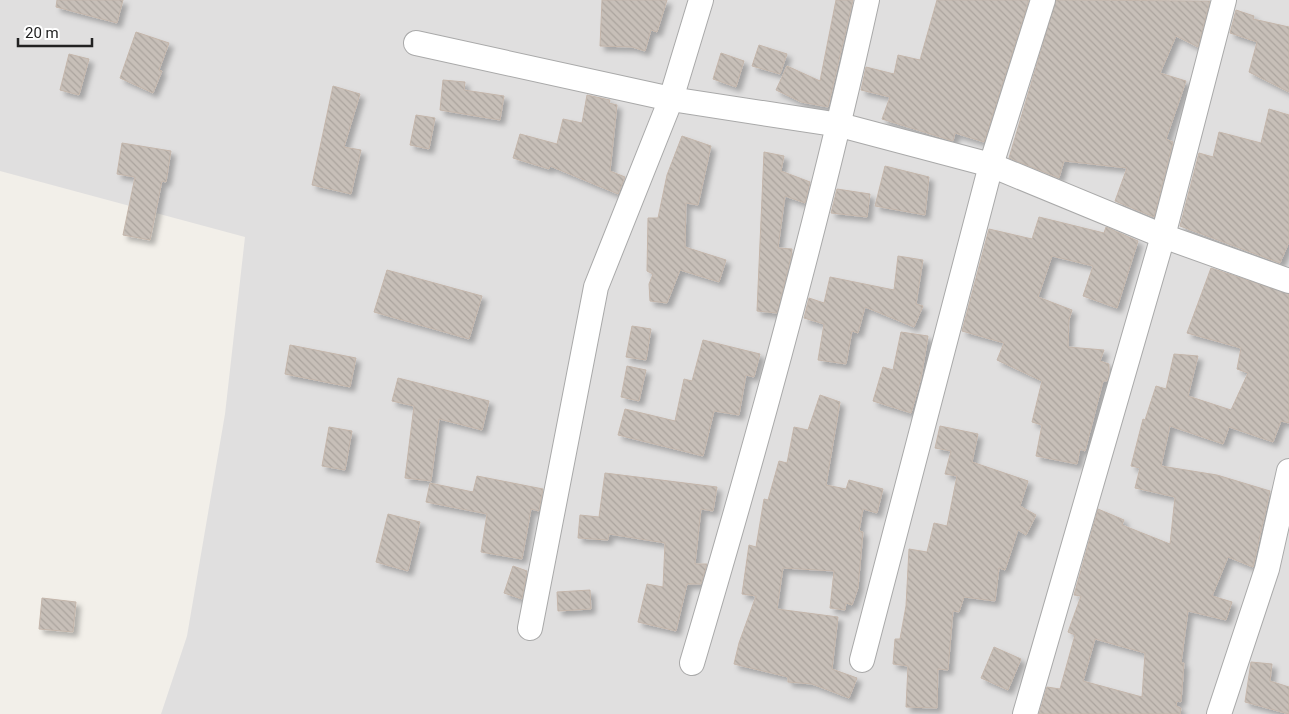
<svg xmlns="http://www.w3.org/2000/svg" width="1289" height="714" viewBox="0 0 1289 714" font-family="Roboto,sans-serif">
	<defs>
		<pattern id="building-back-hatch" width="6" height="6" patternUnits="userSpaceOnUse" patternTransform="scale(1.25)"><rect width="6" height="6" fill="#c7bfb8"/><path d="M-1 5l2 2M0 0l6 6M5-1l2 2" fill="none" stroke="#aba49e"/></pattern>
		<filter id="shadow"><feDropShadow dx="4.5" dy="4.5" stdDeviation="2.5" flood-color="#0004"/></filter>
	</defs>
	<rect width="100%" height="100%" fill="#f2efe9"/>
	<path fill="#e0dfdf" d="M0,0H1289V714H161L187,636L225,414L245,237L0,171Z"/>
	<g fill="url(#building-back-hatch)" stroke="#c4b6ab" fill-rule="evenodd" filter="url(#shadow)">
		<path d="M57,0H123L117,23L56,7Z"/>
		<path d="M602,0H667L657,32L651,30L645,51L632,47L600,46Z"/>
		<path d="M836,0H853L828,107L801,102L776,90L787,66L820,81Z"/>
		<path d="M937,0H1029L984,142L955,133L953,141L882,119L890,97L861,90L866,67L894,74L898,55L920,60Z"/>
		<path d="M1056,0L1210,1L1198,47L1176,36L1160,73L1186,81L1166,139L1173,142L1154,217L1115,201L1127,168L1064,161L1059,178L1009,158Z"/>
		<path d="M1236,10L1254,16L1253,19L1289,27V92L1249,72L1257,42L1230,33Z"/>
		<path d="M136,32L169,43L159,70L162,71L153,93L120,78Z"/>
		<path d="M759,45L787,54L780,74L752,66Z"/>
		<path d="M721,53L744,61L736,87L713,79Z"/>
		<path d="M69,54L89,59L79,95L60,90Z"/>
		<path d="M443,80L465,82L464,90L504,96L500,120L440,110Z"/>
		<path d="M333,86L360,94L344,147L361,150L351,194L312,185Z"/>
		<path d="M587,95L610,100L609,103L617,105L610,171L625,177L618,194L550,166L549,169L513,158L520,134L557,144L563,119L582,123Z"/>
		<path d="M1269,109L1289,115V242L1280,263L1180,226L1199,153L1213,157L1219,132L1261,143Z"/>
		<path d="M416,115L435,118L429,149L410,145Z"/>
		<path d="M682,136L711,146L698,205L686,203L685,247L726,260L719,282L680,270L667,303L650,301L649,284L653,274L647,271L648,218H658L667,175Z"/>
		<path d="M122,143L171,151L166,182L162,181L150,240L123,235L135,177L117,174Z"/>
		<path d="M764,152L784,156L781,171L810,182L805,203L785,196L778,248L792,249L791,257L777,313L757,311Z"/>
		<path d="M885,166L929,177L925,215L875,206Z"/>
		<path d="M837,189L870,194L867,217L831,213Z"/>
		<path d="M1039,217L1104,233L1106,227L1138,241L1117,308L1083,296L1093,266L1052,256L1038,297L1072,310L1069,320L1068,347L1104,350L1100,361L1109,364V374L1107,381H1103L1085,451L1080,449L1077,464L1036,456L1042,425L1032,422L1042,381L997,360L1004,343L962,331L989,229L1032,239Z"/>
		<path d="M898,256L923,260L916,304L923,306L914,327L865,307L858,333L852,331L846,364L818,360L824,324L804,318L809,298L824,303L830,277L894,290Z"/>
		<path d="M1211,268L1289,294V423L1281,421L1273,442L1229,427L1223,444L1170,426L1161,466L1217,475L1270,491L1253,567L1228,557L1212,596L1232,602L1226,620L1188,611L1181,663H1184L1181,702L1177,701L1176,706L1181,708L1180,714H1039L1047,687L1060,689L1075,635L1068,632L1081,596L1074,595L1098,509L1124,520L1122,525L1170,544L1175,497L1135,488L1140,468L1131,466L1143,419L1145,420L1156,386L1166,389L1174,354L1198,356L1188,396L1231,410L1248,373L1237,369L1241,348L1187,333ZM1095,639L1145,653L1142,697L1083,681Z"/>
		<path d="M387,270L482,296L469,339L374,312Z"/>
		<path d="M632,326L651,329L646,360L626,357Z"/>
		<path d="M901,332L928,336L921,378L911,413L873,401L883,367L893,370Z"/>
		<path d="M703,340L760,354L754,377L746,375L739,415L714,411L703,456L618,435L625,409L675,421L684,379L692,381Z"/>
		<path d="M290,345L356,358L350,387L285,374Z"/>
		<path d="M627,366L646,370L639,401L621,397Z"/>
		<path d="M398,378L489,401L482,430L439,419L431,481L405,478L414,406L392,401Z"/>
		<path d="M820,395L840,402L826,485L846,489L849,480L883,489L877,513L863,509L859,531L863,532L858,588L852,605L846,603L845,610L830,608L834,571L783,568L777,609L838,617L832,669L857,678L849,698L812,684L788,682V677L734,664L739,643L756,596L742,594L749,545L756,547L764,499L768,500L779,461L787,463L794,427L808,430Z"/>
		<path d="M940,426L978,434L972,462L1028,481L1020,506L1036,515L1026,535L1018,530L1005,570L999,568L995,601L964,597L959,612L953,611L948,670L938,669L937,708L906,707L908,666L893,664L895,639H900L906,606L909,549L927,552L934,523L947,526L957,476L945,474L951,451L935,448Z"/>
		<path d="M329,427L352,431L345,470L322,466Z"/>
		<path d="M605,473L717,487L713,511L701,509L695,564H707L701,584H687L676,631L638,622L647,584L663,587L665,543L609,534L608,540L578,538L580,515L599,517Z"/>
		<path d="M477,476L543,489L539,511L531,509L522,559L481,552L487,514L426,502L430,483L473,492Z"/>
		<path d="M388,514L420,522L408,571L376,562Z"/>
		<path d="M513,566L527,571L522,599L504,593Z"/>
		<path d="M590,590L591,609L558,611L557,592Z"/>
		<path d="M42,598L76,602L73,632L39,629Z"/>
		<path d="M994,647L1021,659L1008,690L981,678Z"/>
		<path d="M1251,662L1272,664L1270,681L1289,687V714L1245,702Z"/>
	</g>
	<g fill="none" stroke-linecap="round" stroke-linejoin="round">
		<g stroke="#a9a9a9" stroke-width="26">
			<g id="minor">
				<path d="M416,43L671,99L840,125L991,165L1163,236L1289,281"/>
				<path d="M530,628L596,287L671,99L701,0"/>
				<path d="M862,660L991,165L1043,0"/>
				<path d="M692,663C757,444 818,223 867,0"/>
				<path d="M1025,714L1163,236L1224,0"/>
				<path d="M1219,714L1267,569L1289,471"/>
			</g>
		</g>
		<use href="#minor" stroke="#fff" stroke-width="24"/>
	</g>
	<path d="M18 38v8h74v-8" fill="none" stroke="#222222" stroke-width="2.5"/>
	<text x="25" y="38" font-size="15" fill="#222222" stroke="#ffffff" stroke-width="4" paint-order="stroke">20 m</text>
</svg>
